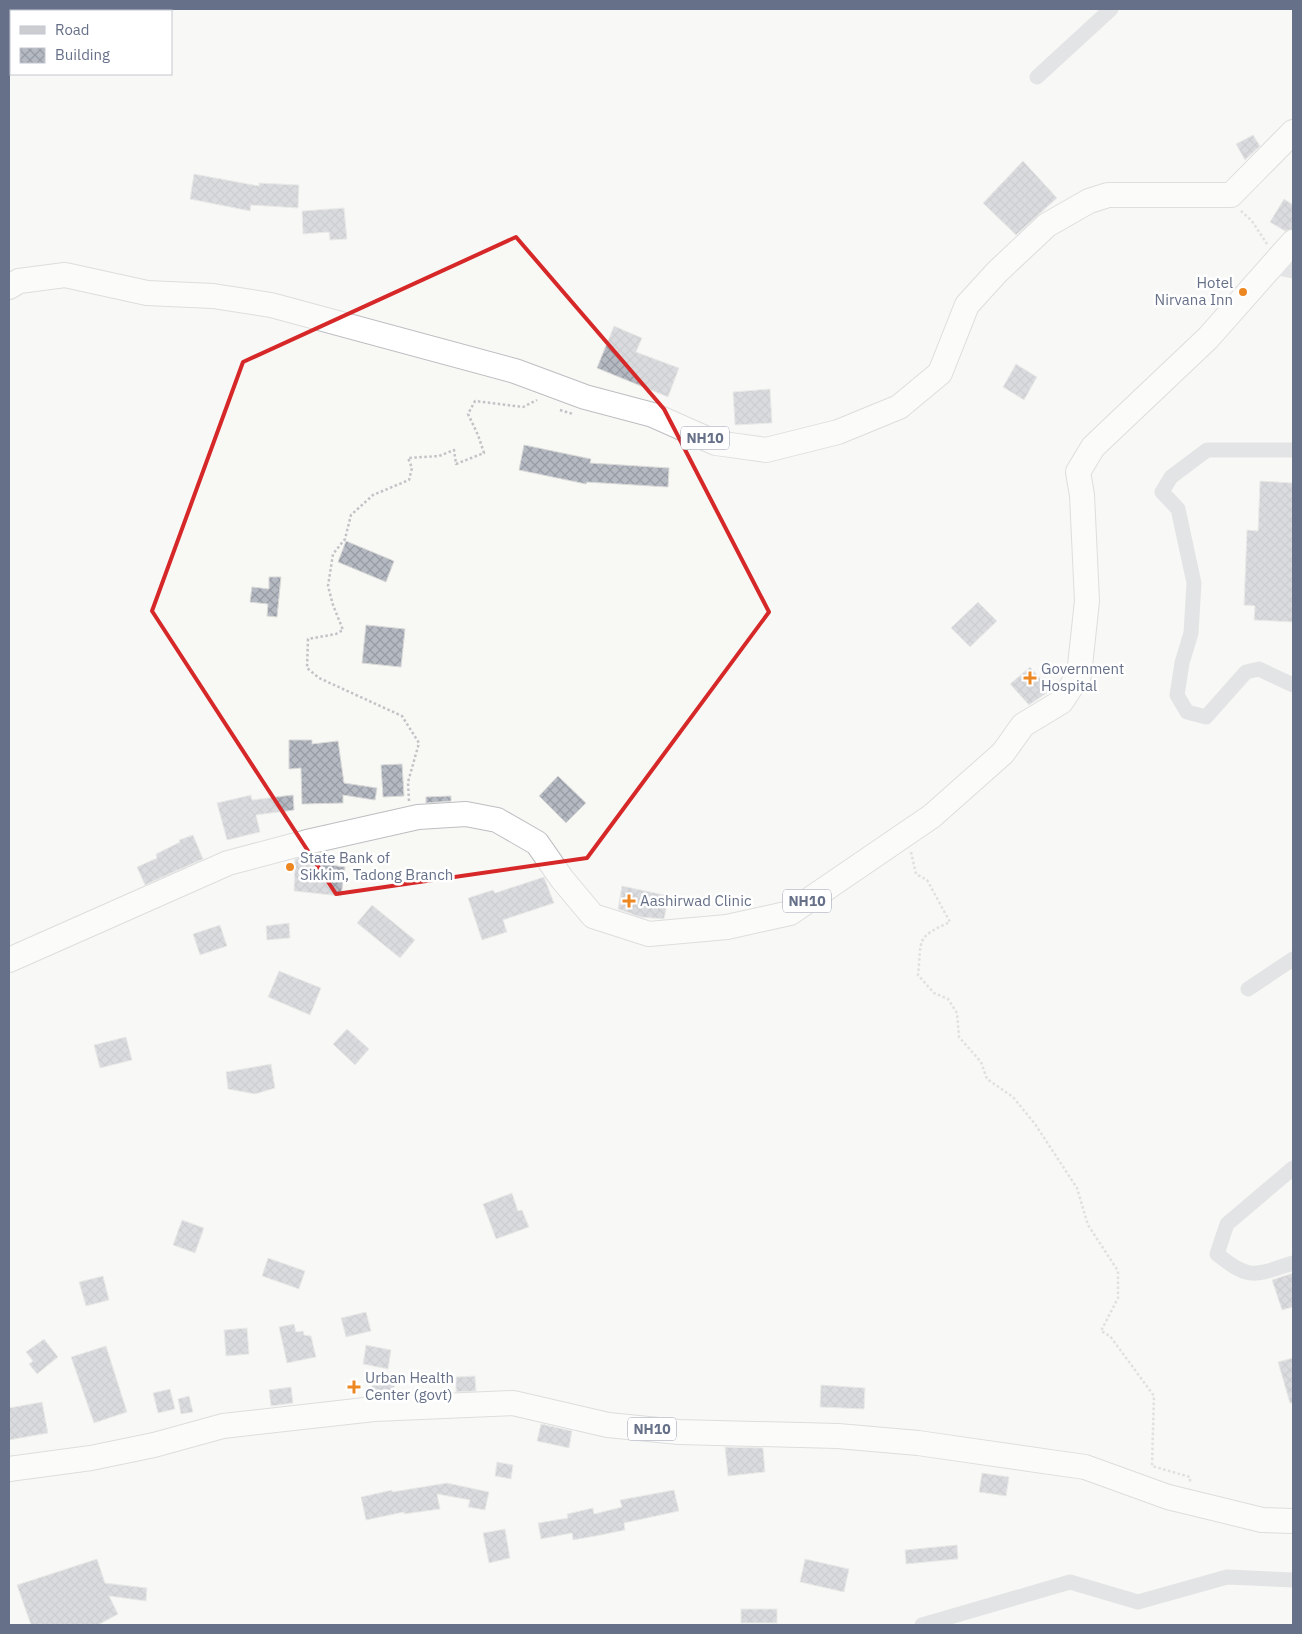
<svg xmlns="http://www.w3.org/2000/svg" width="1302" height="1634" viewBox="0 0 1302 1634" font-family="'IBM Plex Sans',sans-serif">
	<defs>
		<pattern id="building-cross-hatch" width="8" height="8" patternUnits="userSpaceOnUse" patternTransform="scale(1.25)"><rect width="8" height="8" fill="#b5b9c2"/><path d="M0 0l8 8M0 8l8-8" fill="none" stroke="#979ba3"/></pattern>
	</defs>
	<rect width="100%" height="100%" fill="#f8f8f5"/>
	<g fill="url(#building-cross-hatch)" stroke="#d9dad8">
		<path d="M1253,135L1260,146L1245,160L1236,144Z"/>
		<path d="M1023,161L1057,198L1016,235L983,203Z"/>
		<path d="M194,174L259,186V183L299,185L298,208L251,205L250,211L190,199Z"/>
		<path d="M1284,199L1293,205V229L1285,231L1270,222Z"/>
		<path d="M344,208L347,239L330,240L329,232L303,234L302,211Z"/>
		<path d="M614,326L642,338L636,352L679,368L668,397L597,368Z"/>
		<path d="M1016,364L1037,377L1024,400L1003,387Z"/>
		<path d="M770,389L772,423L735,425L733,392Z"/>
		<path d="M524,445L591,459L590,463L669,468L668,487L587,482L586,484L519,470Z"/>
		<path d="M1260,481L1293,483V622L1254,620L1255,606L1244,605L1247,530L1258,531Z"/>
		<path d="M346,541L394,561L386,582L338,562Z"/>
		<path d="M269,577H281L277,617L267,616L268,604L250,602L252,587L269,589Z"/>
		<path d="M978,602L997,621L970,647L951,628Z"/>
		<path d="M366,625L405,629L401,667L362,663Z"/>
		<path d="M1030,667L1051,690L1029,705L1010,684Z"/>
		<path d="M289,740H312V744L338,741L344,783L377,788L375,800L343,795V803L302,804L301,768L289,769Z"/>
		<path d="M402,764L404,796L383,797L381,765Z"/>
		<path d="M558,776L586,803L566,823L539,796Z"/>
		<path d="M251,795L252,800L293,795L294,810L256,815L260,832L227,840L217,803Z"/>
		<path d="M451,796V801L426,803V797Z"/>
		<path d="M193,835L203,859L145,885L137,867L157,858L156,854L180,842L179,840Z"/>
		<path d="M303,857L314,858V863L345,867L341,896L294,891L295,859Z"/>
		<path d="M544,877L554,903L503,920L507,932L482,940L468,898L493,890L495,893Z"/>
		<path d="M622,886L669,896L664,919L640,917L618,909Z"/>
		<path d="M372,905L415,940L400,958L357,923Z"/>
		<path d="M289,923L290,938L267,940L266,926Z"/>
		<path d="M220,925L227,946L200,955L193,934Z"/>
		<path d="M279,971L321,988L310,1015L268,997Z"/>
		<path d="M347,1029L369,1049L355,1065L333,1044Z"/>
		<path d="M126,1037L132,1060L100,1068L94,1045Z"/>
		<path d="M271,1064L275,1088L255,1094L228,1089L226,1072Z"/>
		<path d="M512,1193L518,1211L522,1210L529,1227L496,1239L483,1204Z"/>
		<path d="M182,1220L204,1228L195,1253L173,1245Z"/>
		<path d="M268,1258L305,1271L299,1289L262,1276Z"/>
		<path d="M1293,1273V1307L1282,1310L1272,1280Z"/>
		<path d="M103,1276L109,1300L86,1306L79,1282Z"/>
		<path d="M366,1312L371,1331L346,1337L341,1318Z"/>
		<path d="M294,1324L296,1332L303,1331L304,1335L311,1336L316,1357L287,1363L279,1327Z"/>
		<path d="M247,1328L249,1354L226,1356L224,1330Z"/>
		<path d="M44,1339L58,1357L37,1374L29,1364L33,1361L26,1352Z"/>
		<path d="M366,1345L391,1350L388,1369L363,1364Z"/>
		<path d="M106,1346L127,1412L94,1423L71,1357Z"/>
		<path d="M1293,1358V1403H1290L1278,1362Z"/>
		<path d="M475,1376L476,1391L456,1392V1377Z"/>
		<path d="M393,1381L396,1394L373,1395L371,1386Z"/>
		<path d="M821,1385L865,1388L864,1409L820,1407Z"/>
		<path d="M291,1387L293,1403L271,1406L269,1390Z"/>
		<path d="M170,1389L175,1409L158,1413L153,1393Z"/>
		<path d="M189,1396L193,1412L181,1414L178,1399Z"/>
		<path d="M42,1402L48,1433L9,1440V1408Z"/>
		<path d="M541,1424L572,1431L569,1448L537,1441Z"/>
		<path d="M725,1447L763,1448L765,1472L728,1476Z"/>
		<path d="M497,1462L513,1465L511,1479L495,1476Z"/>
		<path d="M982,1473L1009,1477L1006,1496L979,1492Z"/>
		<path d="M447,1483L489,1492L485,1510L468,1507L470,1500L437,1494L440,1509L404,1514V1512L366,1520L361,1497L392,1490V1492Z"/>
		<path d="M674,1490L679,1511L624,1523L625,1530L601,1535L573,1540L572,1533L541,1539L538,1523L568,1518L567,1514L593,1508L594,1514L622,1507L620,1500Z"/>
		<path d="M505,1529L510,1558L489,1563L483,1533Z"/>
		<path d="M957,1545L958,1559L906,1564L905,1550Z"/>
		<path d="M97,1559L105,1583L147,1588L146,1601L109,1596L118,1614L98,1625H31L17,1585Z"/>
		<path d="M805,1559L849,1569L844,1592L800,1582Z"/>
		<rect x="741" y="1609" width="36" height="14"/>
	</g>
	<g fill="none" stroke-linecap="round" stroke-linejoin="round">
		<g stroke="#bdbec2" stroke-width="26">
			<g id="trunk">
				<path d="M9,287L19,281L65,275L147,293L213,296L271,305L515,371L585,397L653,415L716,443L766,450L838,432L899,407L940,373L967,305L997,272L1047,225L1089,201L1108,195H1231L1293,132"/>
				<path d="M9,960L228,863L307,842L418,817L466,814L497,820L537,843L562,879L593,916L649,934L727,927L790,913L932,816L1003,753L1023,725L1061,702L1079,675L1087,601L1082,495L1078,472L1093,447L1208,338L1293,242"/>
				<path d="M9,1469L91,1458L154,1445L223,1426L374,1409L513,1403L608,1425L679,1432L838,1436L918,1443L1085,1467L1168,1497L1262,1520L1293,1521"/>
			</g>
		</g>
		<g stroke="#c2c3c6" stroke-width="2.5" stroke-dasharray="2.5 2.5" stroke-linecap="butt">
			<path d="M1241,211L1252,221L1267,244"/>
			<path d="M560,410L573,414"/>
			<path d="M409,801L408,782L419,743L402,716L319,678L307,668L308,639L336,634L343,630L333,605L328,586L333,554L345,539L351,515L373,495L409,480L412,468L408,458L439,456L454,450L456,464L484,453L478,435L468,414L475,401L523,407L537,400"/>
			<path d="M911,852L916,874L927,880L950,922C915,938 922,938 918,975L934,993L948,999L957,1013L959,1037L981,1062L987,1079L1013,1097L1035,1124L1077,1188L1088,1225L1118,1271V1298L1101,1331L1110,1336L1154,1396L1152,1466L1190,1477V1483"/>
		</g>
		<g stroke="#cbcdd1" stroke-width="15">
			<path d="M1037,77L1111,9"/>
			<path d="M1272,267L1293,271"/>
			<path d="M1293,450H1207L1171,477L1162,492L1178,509L1194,583L1191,633L1182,663L1177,695L1187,712L1206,717L1246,672L1259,669L1293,685"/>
			<path d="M1248,989L1293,959"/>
			<path d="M1293,1168L1227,1224L1217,1254C1250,1281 1255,1275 1293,1263"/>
			<path d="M922,1625L1070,1582L1138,1602L1227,1577L1293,1580"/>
		</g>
		<use href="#trunk" stroke="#fff" stroke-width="24"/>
	</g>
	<path d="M0 0H1302V1634H0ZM516,237L664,409L769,612L587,858L336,894L152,611L243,362Z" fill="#f8f8f5" fill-opacity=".55" fill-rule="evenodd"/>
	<path fill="none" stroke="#d62828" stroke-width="4" stroke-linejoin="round" d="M516,237L664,409L769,612L587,858L336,894L152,611L243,362Z"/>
	<g fill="#ec8721" stroke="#fff" stroke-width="2">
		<circle cx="1243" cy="292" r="5"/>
		<path d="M1027.5 670.5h5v5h5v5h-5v5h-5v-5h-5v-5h5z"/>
		<circle cx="290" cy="867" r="5"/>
		<path d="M626.5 893.5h5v5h5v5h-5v5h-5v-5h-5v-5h5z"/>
		<path d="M351.5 1379.5h5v5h5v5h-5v5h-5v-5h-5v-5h5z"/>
	</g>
	<g text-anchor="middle" stroke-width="5" stroke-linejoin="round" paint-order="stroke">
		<g fill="#fff" stroke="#949bac" stroke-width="1">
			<rect x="681" y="426.5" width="48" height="23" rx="4"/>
			<rect x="783" y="889.5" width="48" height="23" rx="4"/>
			<rect x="628" y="1417.5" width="48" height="23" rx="4"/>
		</g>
		<g font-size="14" font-weight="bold" fill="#667088">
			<text x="705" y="443">NH10</text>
			<text x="807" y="906">NH10</text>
			<text x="652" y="1434">NH10</text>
		</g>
		<g font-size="15" fill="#667088" stroke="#fff" text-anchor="start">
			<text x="1233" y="288" text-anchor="end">Hotel<tspan x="1233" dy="17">Nirvana Inn</tspan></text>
			<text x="1041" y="674">Government<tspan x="1041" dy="17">Hospital</tspan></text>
			<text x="300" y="863">State Bank of<tspan x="300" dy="17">Sikkim, Tadong Branch</tspan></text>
			<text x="640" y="906">Aashirwad Clinic</text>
			<text x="365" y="1383">Urban Health<tspan x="365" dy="17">Center (govt)</tspan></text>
		</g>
	</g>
	<rect width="1302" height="1634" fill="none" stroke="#667088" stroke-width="20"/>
	<rect x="10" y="10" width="162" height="65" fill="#ffffff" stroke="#c2c6cf"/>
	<rect x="20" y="26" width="25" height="8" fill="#cbcdd1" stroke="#c2c6cf"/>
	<text x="55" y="35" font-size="15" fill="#667088">Road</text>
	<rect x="20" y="48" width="25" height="15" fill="url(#building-cross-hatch)" stroke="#c2c6cf"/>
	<text x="55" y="60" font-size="15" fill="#667088">Building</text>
</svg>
